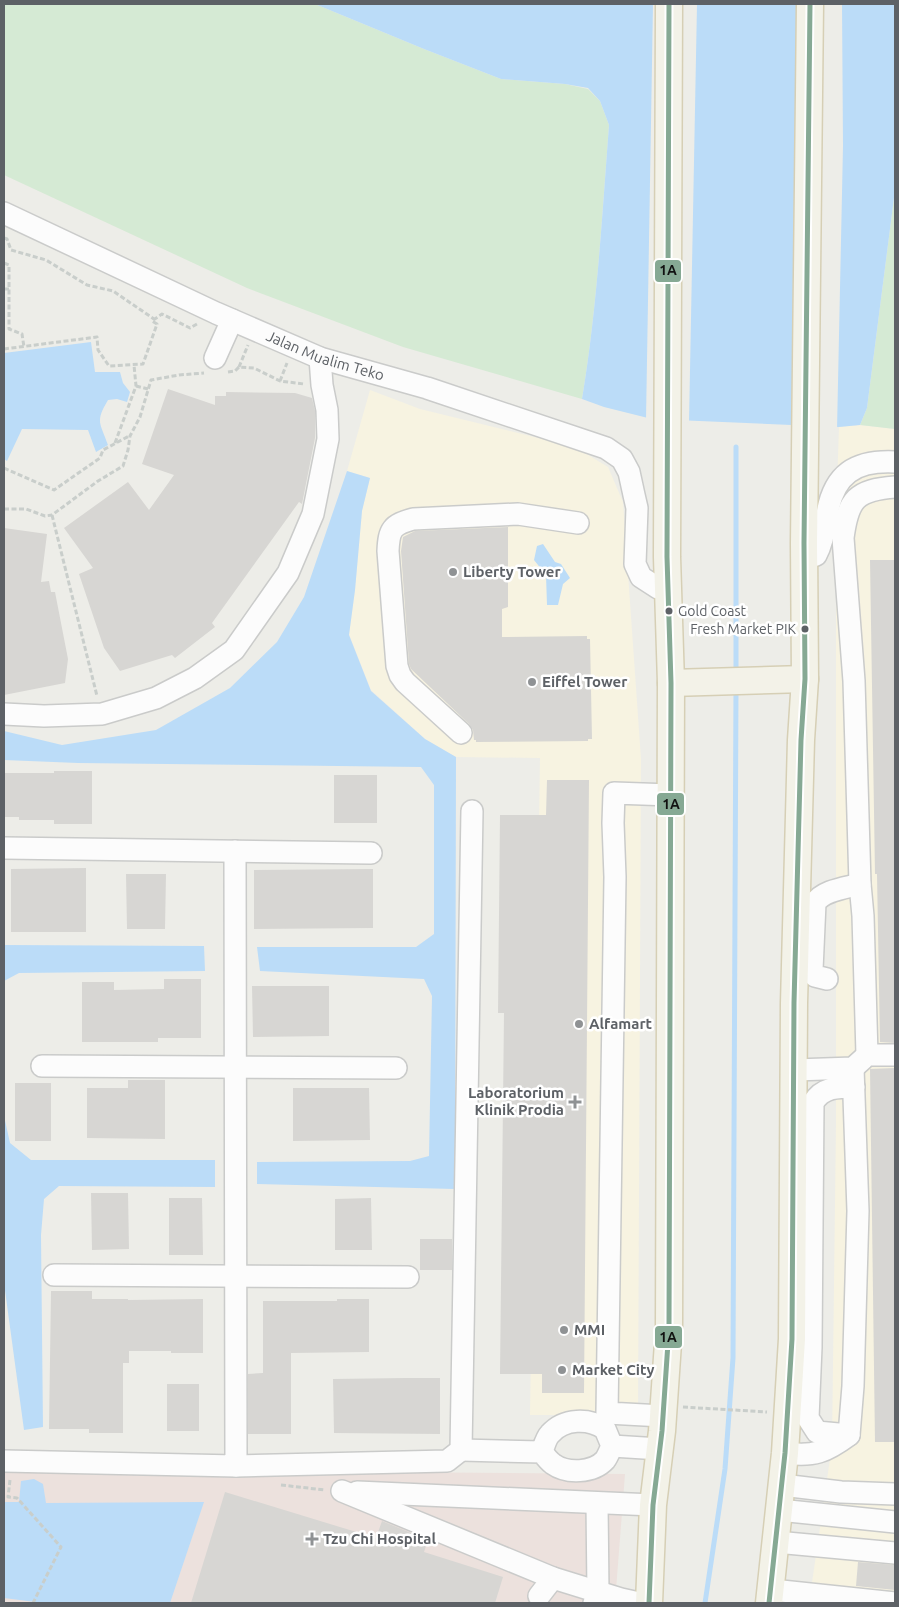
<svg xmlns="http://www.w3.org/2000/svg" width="899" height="1607" viewBox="0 0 899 1607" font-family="Ubuntu,sans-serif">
	<rect width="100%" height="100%" fill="#edede8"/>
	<g fill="#f7f3e1">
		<path d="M370,390L420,409L575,447L608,467L623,502L641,759L638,1415H530L540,758L456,757L425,739L371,690L349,634L355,590L362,511L370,478L347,471Z"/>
		<path d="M860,425L895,429V1603H809L832,1445L836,1124V516L839,427Z"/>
	</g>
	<path fill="#ece1dd" d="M4,1469L625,1474L615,1603H4Z"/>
	<g fill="#d5ead4">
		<path d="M4,4H315L424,49L501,79L565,84L588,89L600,101L609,125C602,217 597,309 582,399L403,347L247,288L4,175Z"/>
		<path d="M895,190V429L860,425L867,408Z"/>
	</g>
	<g fill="#bbdcf8">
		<path d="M315,4H895V190L867,408L860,425L839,427L652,419L604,407L582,399C597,309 602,217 609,125L600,101L588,88L565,84L501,79L424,49Z"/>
		<path d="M91,342L95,372H120L123,383L130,392L127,402L117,399L108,400C95,422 100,422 108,445L96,452L88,430L22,429L7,461L4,459V353Z"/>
		<path d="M347,471L370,478L362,511L355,590L349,635L371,691L425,739L456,757L455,1189L257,1184V1162L410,1161L429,1156L432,996L424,979L260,971L257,947H416L434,934V785L421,767L78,763L4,760V731L62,745L156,730L230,688L277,642L304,597Z"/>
		<path d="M543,544L555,562L561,564L570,578L563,584L558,605H547L546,575L534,560L537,546Z"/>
		<path d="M4,945L204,946L205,971L19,973L4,981Z"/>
		<path d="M4,1116L10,1143L31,1160H215V1187L59,1186L44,1199L41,1235L43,1427L24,1430L4,1283Z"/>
		<path d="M34,1479L43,1484L46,1503L204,1502L170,1603H43L4,1598V1502H19L21,1481Z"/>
	</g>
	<g fill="#edede8">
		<path d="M653,4H697L689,423L646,420Z"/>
		<path d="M796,4H842L843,146L837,430L791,428L797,148Z"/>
	</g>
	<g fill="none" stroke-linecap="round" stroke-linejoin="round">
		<g stroke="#bbdcf8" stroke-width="5">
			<path d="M736,674V447"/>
			<path d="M705,1603L725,1469L733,1358L736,687"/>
		</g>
	</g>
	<g fill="#d7d6d3">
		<path d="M168,389L215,405V396H226V392L295,393L312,398L315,411V438L302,504L299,502L212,623L215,627L175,658L172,655L120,671L104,648L79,574L93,568L64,528L128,482L149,510L174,475L142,464Z"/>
		<path d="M508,527V607L502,609V637L587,636V639H590L592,739H588V741L476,742V740H474L473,730L469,724L411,669L409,664L401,551L403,537L415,531Z"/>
		<path d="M4,528L47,534L41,582L49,581L51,592H55L68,659L65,683L4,695Z"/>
		<path d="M870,560H895V1043L880,1042L877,874H875Z"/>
		<path d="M54,771H92V824H54V820H19V817H4V773H54Z"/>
		<rect x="334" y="775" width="43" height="48"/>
		<path d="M547,780H589L584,1393H542V1374H500L504,1013H498L500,815H546Z"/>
		<path d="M86,868V932H11V869Z"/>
		<path d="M373,869V928L254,929V870Z"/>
		<path d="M126,874H166L165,929H127Z"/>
		<path d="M164,979H201V1038H158V1042H82V982H114V990L164,989Z"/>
		<path d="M252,986H329V1036L253,1037Z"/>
		<path d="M895,1068V1442H875L870,1069Z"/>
		<path d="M128,1080H165V1139L87,1138V1088H128Z"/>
		<rect x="15" y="1083" width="36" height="58"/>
		<path d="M293,1088H369L370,1140L293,1141Z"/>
		<path d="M91,1193H128L129,1249L92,1250Z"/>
		<path d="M169,1198H202L203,1255H169Z"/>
		<path d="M371,1198L372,1250H335V1199Z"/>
		<rect x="420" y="1239" width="32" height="31"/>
		<path d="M51,1291H92V1299H128V1300L203,1299V1353H171V1351H129V1363H123V1433H89V1429H49Z"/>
		<path d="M337,1299H369V1352L291,1353V1434H248V1374L263,1373V1301H337Z"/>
		<path d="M405,1378H440V1434L334,1433L333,1379Z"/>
		<rect x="167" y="1384" width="32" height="47"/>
		<path d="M225,1492L376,1538L382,1521L428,1540L424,1552L503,1577L495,1603H191Z"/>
		<path d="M858,1562L895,1565V1590L856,1586Z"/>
	</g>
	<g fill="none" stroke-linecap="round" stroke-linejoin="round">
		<g stroke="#cacbca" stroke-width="24">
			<g id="minor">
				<path id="s1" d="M4,213L216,313L320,358L427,388L606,448L622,459L629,472L634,495L637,508L635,564L641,577L658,588L668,590"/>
				<path d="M215,358L232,320"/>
				<path d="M895,487C856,490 848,499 843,538L854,681L860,884L863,916L867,1055H895"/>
				<path d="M804,559L816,555C823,542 824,529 827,514C834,474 855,460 895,462"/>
				<path d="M4,714L44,716L102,714L156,698L195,678L234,650L288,573L313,514L328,439L327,410L322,385L320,358"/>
				<path d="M461,733L405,682L400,675L397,666L388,551C389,529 392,525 413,519L518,514L578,523"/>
				<path d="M4,848L371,853"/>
				<path d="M827,979L815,976L812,970L815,903C823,890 846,888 860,884"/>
				<path d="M42,1066L396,1068"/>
				<path d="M795,1070L853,1068L863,1059"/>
				<path d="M54,1275L408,1277"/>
				<path d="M663,1416L607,1413L615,877L613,823L614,793L671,795"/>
				<path d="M849,1435L817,1432L808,1418L811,1347L813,1103C822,1087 838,1087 854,1087"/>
				<path d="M612,1446L660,1449"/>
				<path d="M461,1450L542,1452C545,1456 549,1461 553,1464C567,1474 593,1473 605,1460C608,1456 610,1450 612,1446L605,1429C589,1418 564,1418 550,1434C546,1438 544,1446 542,1452"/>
				<path d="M785,1453C814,1457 826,1452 849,1435L853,1386L858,1211L853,1068"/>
				<path d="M4,1461L236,1466L235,851"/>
				<path d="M236,1466L447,1461L461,1450L472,811"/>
				<path d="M782,1485L841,1492L895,1494"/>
				<path d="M342,1491L553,1578L621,1599L639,1603"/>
				<path d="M357,1492L653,1505"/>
				<path d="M779,1510L895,1522"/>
				<path d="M776,1542L895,1553"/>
				<path d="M772,1590L895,1603"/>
				<path d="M539,1596L553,1578"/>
				<path d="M594,1603L598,1592L597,1503"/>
			</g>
		</g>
		<g stroke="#d6cfb5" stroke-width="29">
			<g id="major">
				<path d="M671,683L805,679"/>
				<path d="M649,1603L653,1505L662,1431L669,1328L671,683L667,557L669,4"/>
				<path d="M769,1603L785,1453L792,1339L794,1003L801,740L805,679L804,543L810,4"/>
			</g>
		</g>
		<g stroke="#c9cecb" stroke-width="3" stroke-dasharray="5 2.5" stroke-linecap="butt">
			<path d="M4,238L7,239L11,250L46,260L87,285L113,291L154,319"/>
			<path d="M4,263L9,265V329L22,334L24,347"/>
			<path d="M4,289H10"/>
			<path d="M4,349L97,337L98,350L109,366L143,364L157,324L152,321L162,314L190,328L197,324"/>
			<path d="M239,367L248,345"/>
			<path d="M228,372L235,371L239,367L254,368L280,381L304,384"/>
			<path d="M280,381L287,363"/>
			<path d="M136,386L148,389"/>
			<path d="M115,443L136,386L134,365"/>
			<path d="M4,468L54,490L100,458L103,450L129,436"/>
			<path d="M4,509H26L45,516L52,515L98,481L123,466L128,450L130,436L140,417L151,380L179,375L204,373"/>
			<path d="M52,515L97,696"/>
			<path d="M683,1407L767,1412"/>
			<path d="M10,1480L8,1497L17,1498L61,1547L33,1603"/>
			<path d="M281,1485L325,1490"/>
		</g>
		<use href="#minor" stroke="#fcfcfc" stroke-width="21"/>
		<use href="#major" stroke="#f3f2e8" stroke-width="26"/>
		<g stroke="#fff" stroke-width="9">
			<g id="bus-1">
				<path d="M649,1603L653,1505L662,1431L669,1328L671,683L667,557L669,4"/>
				<path d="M769,1603L785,1453L792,1339L794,1003L801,740L805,679L804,543L810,4"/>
			</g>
		</g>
		<use href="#bus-1" stroke="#86a994" stroke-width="5"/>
	</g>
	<g fill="#8f9294" stroke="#fff" stroke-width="2">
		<circle cx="453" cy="572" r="5"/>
		<circle cx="532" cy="682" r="5"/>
		<circle cx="579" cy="1024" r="5"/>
		<path d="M572.5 1094.5h5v5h5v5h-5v5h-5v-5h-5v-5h5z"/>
		<circle cx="564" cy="1330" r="5"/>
		<circle cx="562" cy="1370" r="5"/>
		<path d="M309.5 1531.5h5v5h5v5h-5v5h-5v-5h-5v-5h5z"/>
	</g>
	<g fill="#5d6166" stroke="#fff" stroke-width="2">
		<circle cx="669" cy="611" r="4.5"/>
		<circle cx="805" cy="629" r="4.5"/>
	</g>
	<g text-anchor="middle" stroke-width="5" stroke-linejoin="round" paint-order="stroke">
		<g font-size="14" fill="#5d6166" stroke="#fff" text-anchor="start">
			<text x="678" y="616">Gold Coast</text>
			<text x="796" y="634" text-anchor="end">Fresh Market PIK</text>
		</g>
		<g font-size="15" fill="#5d6166" stroke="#fff">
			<text dy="5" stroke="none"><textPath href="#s1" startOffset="352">Jalan Mualim Teko</textPath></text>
		</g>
		<g font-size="15" font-weight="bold" fill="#5d6166" stroke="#fff" text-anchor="start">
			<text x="463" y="577">Liberty Tower</text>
			<text x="542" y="687">Eiffel Tower</text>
			<text x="589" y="1029">Alfamart</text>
			<text x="564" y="1098" text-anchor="end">Laboratorium<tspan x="564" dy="17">Klinik Prodia</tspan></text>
			<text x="574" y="1335">MMI</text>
			<text x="572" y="1375">Market City</text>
			<text x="323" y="1544">Tzu Chi Hospital</text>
		</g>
	</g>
	<g stroke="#fff" stroke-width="2">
		<rect x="654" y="259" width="28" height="24" rx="5" fill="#86a994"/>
		<rect x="656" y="792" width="29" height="24" rx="5" fill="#86a994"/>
		<rect x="654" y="1325" width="29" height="24" rx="5" fill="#86a994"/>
	</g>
	<g font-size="14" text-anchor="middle" font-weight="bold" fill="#111">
		<text x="668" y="275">1A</text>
		<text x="671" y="809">1A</text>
		<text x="668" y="1342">1A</text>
	</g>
	<rect width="899" height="1607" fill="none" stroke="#5d6166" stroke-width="10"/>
</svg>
